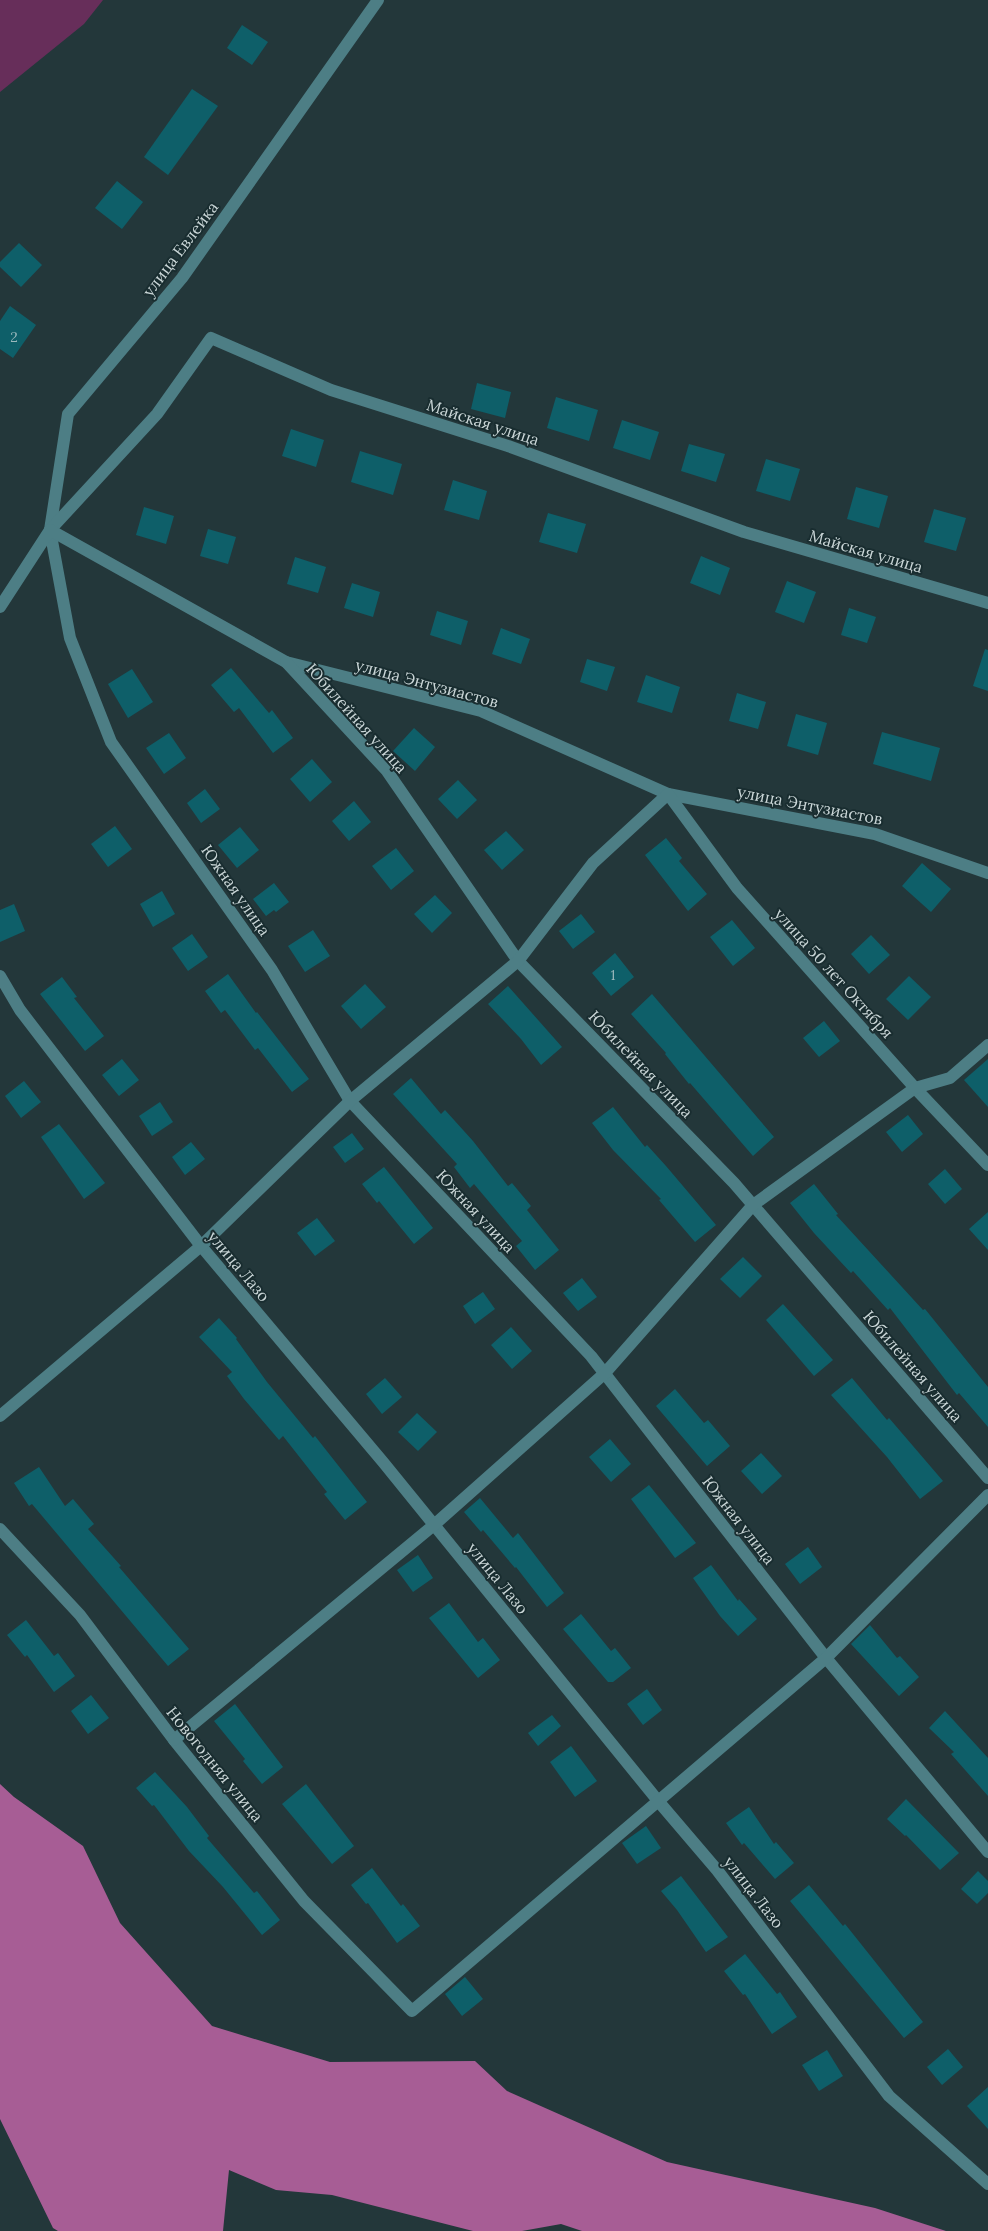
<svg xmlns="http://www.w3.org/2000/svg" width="988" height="2231" viewBox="0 0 988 2231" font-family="Lora,serif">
	<rect width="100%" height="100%" fill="#23373a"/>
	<path fill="#672e5a" d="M0,0H103L84,24L0,92Z"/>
	<path fill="#a75d95" d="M0,1784L14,1797L83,1846L120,1923L212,2026L330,2062L475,2061L507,2091L667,2162L875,2208L946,2231H582L561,2224L522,2231H473L332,2195L276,2190L229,2170L223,2231H58L53,2228L0,2119Z"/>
	<g fill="#0e5f69">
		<path d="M242,25L268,42L252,65L227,48Z"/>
		<path d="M192,89L218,106L168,175L144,157Z"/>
		<path d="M117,181L143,202L122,229L95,208Z"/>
		<path d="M19,243L42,265L21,287L0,267V262Z"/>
		<path d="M10,306L36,325L13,358L0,349V321Z"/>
		<path d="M477,383L511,392L505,418L471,409Z"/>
		<path d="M556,397L598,410L589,441L547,428Z"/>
		<path d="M622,420L659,432L650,460L613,448Z"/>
		<path d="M291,429L324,440L316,467L282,456Z"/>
		<path d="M689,444L725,454L716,482L681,471Z"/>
		<path d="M360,451L402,464L393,495L351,482Z"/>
		<path d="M766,459L800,469L790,501L756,491Z"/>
		<path d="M453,480L487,491L479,520L444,510Z"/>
		<path d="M856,487L888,496L879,528L847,519Z"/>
		<path d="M144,507L174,516L166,544L136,535Z"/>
		<path d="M934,509L966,518L956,551L924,542Z"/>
		<path d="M548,513L586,524L577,553L539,542Z"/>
		<path d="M208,529L236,537L228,564L200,556Z"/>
		<path d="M701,556L730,568L720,595L690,583Z"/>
		<path d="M295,557L326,567L318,593L287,584Z"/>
		<path d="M787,581L816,592L804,623L775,612Z"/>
		<path d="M352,583L380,592L373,617L344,608Z"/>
		<path d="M849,608L876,617L867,643L841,635Z"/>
		<path d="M437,611L468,621L461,645L430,635Z"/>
		<path d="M501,628L530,639L521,664L492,654Z"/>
		<path d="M985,649L988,650V691L973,686Z"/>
		<path d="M587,659L615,667L607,691L580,682Z"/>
		<path d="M231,668L269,713L272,710L293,738L273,753L239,708L234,712L211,685Z"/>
		<path d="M132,669L153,702L128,718L108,684Z"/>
		<path d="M646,675L680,687L672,713L637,702Z"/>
		<path d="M737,693L766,702L758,729L729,721Z"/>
		<path d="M796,714L827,723L818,755L787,746Z"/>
		<path d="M414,728L435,747L415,771L393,751Z"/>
		<path d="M882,732L940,748L931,781L873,764Z"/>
		<path d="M169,733L186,758L164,774L146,748Z"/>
		<path d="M312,759L332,782L310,802L290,779Z"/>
		<path d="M458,780L477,800L457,819L438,799Z"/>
		<path d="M205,789L220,809L201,823L187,803Z"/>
		<path d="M354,801L371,822L349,841L332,821Z"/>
		<path d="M115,826L132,849L108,867L91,844Z"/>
		<path d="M240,827L259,850L237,868L218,845Z"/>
		<path d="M506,831L524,850L502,870L484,850Z"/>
		<path d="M666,838L682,858L679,861L707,894L688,911L645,855Z"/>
		<path d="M396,848L414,871L391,890L372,866Z"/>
		<path d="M922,863L951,889L931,912L902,886Z"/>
		<path d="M274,883L289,902L276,912L274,910L266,916L253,899Z"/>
		<path d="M162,891L175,914L153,927L140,904Z"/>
		<path d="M435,895L452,913L432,933L414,914Z"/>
		<path d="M14,904L25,931L0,942V910Z"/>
		<path d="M581,914L595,932L573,949L559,931Z"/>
		<path d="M732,920L755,948L733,966L710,937Z"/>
		<path d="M313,930L330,956L305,972L288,946Z"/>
		<path d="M192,934L208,957L188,971L172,948Z"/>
		<path d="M871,935L890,955L869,974L851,954Z"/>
		<path d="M615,953L634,977L611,996L592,973Z"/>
		<path d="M228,974L256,1013L257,1012L309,1079L292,1092L258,1048L255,1050L225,1010L221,1013L205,991Z"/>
		<path d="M909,976L931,997L908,1020L886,999Z"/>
		<path d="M62,977L77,997L74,998L104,1036L85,1051L40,994Z"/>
		<path d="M365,984L386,1007L361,1029L341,1006Z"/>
		<path d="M508,986L562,1047L541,1065L521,1039L488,1004Z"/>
		<path d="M652,994L774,1137L753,1156L690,1083L689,1084L665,1054L666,1053L631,1014Z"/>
		<path d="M824,1021L840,1041L819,1057L803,1038Z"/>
		<path d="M122,1059L139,1080L119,1096L102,1075Z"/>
		<path d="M988,1059V1107L964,1080Z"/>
		<path d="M411,1078L441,1114L445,1110L473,1141L508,1186L512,1183L531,1206L527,1210L559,1250L535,1270L516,1246L522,1241L474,1184L470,1188L454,1167L457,1164L393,1094Z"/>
		<path d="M24,1081L41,1102L21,1118L5,1096Z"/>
		<path d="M160,1102L173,1122L152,1136L139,1116Z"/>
		<path d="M613,1107L645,1147L647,1145L666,1166L716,1225L695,1242L659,1200L661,1199L613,1150L592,1123Z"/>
		<path d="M908,1115L923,1134L902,1152L886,1132Z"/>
		<path d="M59,1124L105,1183L84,1199L41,1137Z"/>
		<path d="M352,1133L364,1149L345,1163L333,1147Z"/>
		<path d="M191,1142L205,1159L185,1175L172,1157Z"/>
		<path d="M384,1167L433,1228L414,1244L379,1201L377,1203L362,1184Z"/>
		<path d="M945,1169L962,1189L945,1204L928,1184Z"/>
		<path d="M814,1184L838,1214L836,1215L923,1310L925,1309L988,1387V1427L959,1393L957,1395L890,1308L888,1310L853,1271L851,1273L814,1233L790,1203Z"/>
		<path d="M988,1212V1250L969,1229Z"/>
		<path d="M317,1218L335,1241L315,1256L297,1233Z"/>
		<path d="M743,1257L762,1276L740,1298L720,1279Z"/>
		<path d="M582,1278L597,1297L578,1311L563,1293Z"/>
		<path d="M483,1292L495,1309L475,1324L463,1306Z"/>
		<path d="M783,1304L833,1360L814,1376L766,1320Z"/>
		<path d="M219,1318L237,1338L236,1339L267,1382L313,1438L315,1436L367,1502L345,1520L324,1494L327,1492L283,1436L279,1440L244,1399L227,1376L232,1372L199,1337Z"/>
		<path d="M511,1327L532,1351L512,1369L491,1345Z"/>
		<path d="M385,1378L402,1397L382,1414L366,1394Z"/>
		<path d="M852,1378L887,1420L889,1418L943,1481L920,1499L887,1457L831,1395Z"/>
		<path d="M675,1389L704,1423L708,1420L730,1446L707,1466L656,1406Z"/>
		<path d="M417,1413L437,1432L418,1451L398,1432Z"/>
		<path d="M610,1439L631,1464L611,1482L589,1457Z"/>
		<path d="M761,1453L782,1476L762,1494L741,1471Z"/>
		<path d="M39,1467L65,1506L73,1499L94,1524L88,1529L121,1566L119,1567L189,1649L168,1666L32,1504L29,1506L14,1483Z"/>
		<path d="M649,1485L696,1543L675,1558L631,1499Z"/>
		<path d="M480,1498L513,1538L518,1533L564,1593L547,1607L516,1567L515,1568L483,1530L481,1532L464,1512Z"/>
		<path d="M808,1547L822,1567L800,1584L785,1564Z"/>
		<path d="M418,1555L433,1578L413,1592L397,1570Z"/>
		<path d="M711,1565L738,1601L739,1599L757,1619L738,1636L720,1616L693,1578Z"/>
		<path d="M449,1603L478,1642L483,1638L500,1660L478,1678L429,1618Z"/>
		<path d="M581,1614L611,1651L615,1648L631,1668L613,1682H608L563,1629Z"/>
		<path d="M26,1620L54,1656L58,1653L75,1676L54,1692L27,1655L25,1657L7,1635Z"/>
		<path d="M870,1625L897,1658L900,1656L919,1677L899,1696L851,1644Z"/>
		<path d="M647,1689L662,1710L643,1725L627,1704Z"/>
		<path d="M91,1695L109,1718L88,1734L71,1711Z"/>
		<path d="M235,1704L283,1767L262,1784L243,1761L245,1759L214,1721Z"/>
		<path d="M945,1711L988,1758V1796L951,1754L954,1752L929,1728Z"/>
		<path d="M552,1715L561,1726L538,1746L528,1733Z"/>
		<path d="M571,1746L597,1781L575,1797L550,1762Z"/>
		<path d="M155,1772L187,1807L209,1836L207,1838L254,1893L257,1891L280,1920L262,1935L223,1887L189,1851L154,1805L152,1806L136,1788Z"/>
		<path d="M306,1784L354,1846L332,1864L282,1804Z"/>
		<path d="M906,1799L959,1853L940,1870L906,1835L905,1836L887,1819Z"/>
		<path d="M749,1807L774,1844L776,1842L794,1863L775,1879L744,1843L742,1845L726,1823Z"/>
		<path d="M646,1826L661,1848L637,1864L622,1843Z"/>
		<path d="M372,1868L401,1906L403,1904L420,1926L397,1943L368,1903L366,1904L351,1885Z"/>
		<path d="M978,1871L988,1881V1893L977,1904L961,1889Z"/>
		<path d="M681,1876L728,1937L706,1952L677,1910L661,1891Z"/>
		<path d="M809,1885L843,1926L845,1924L861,1944L923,2022L904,2038L790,1901Z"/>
		<path d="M745,1954L777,1994L780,1992L797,2017L772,2034L745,1994L743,1995L724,1971Z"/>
		<path d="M465,1977L483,1999L462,2016L445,1994Z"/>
		<path d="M948,2049L963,2067L942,2085L927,2067Z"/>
		<path d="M827,2050L843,2076L819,2091L802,2065Z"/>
		<path d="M988,2087V2129L967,2106Z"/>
	</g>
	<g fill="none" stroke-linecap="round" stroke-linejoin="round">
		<g stroke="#4d7e85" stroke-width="12">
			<path d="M378,0L182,278L68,414L50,530L70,638L111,742L272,970L350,1101L591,1356L826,1658L988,1852"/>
			<path d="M50,530L157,414L211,338L331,390L508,446L744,532L988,603"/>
			<path d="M0,607L50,530L286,662L481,711L668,794L875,834L988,873"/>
			<path d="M286,662L387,771L518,961L734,1183L988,1478"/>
			<path d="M0,976L20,1010L201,1246L383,1462L659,1802L717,1870L889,2096L988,2184"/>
			<path d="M0,1416L201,1246L350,1101L518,961L593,863L668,794L737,888L915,1088L988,1165"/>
			<path d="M0,1529L80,1615L174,1740L304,1901L412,2011L826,1658L988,1495"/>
			<path d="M174,1740L434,1525L605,1373L753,1205L915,1088L950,1078L988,1045"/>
		</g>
	</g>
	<g text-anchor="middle" stroke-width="4" stroke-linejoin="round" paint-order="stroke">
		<g font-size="14" fill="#9bb8bc">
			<text x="14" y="342">2</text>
			<text x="613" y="980">1</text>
		</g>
		<g font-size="16" fill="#cad6d7" stroke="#192d30">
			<text transform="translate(180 249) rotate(-53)" y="6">улица Евлейка</text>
			<text transform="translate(483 422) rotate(18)" y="6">Майская улица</text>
			<text transform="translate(866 551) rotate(16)" y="6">Майская улица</text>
			<text transform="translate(427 683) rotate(15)" y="6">улица Энтузиастов</text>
			<text transform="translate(357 718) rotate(48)" y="6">Юбилейная улица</text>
			<text transform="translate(810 805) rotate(11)" y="6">улица Энтузиастов</text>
			<text transform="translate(236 890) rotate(55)" y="6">Южная улица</text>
			<text transform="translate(834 973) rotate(48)" y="6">улица 50 лет Октября</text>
			<text transform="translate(641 1064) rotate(46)" y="6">Юбилейная улица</text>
			<text transform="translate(476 1211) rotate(47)" y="6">Южная улица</text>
			<text transform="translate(239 1266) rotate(50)" y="6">улица Лазо</text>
			<text transform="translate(913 1366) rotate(49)" y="6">Юбилейная улица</text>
			<text transform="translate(739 1520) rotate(52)" y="6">Южная улица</text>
			<text transform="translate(498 1578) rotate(51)" y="6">улица Лазо</text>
			<text transform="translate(215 1764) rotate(51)" y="6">Новогодняя улица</text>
			<text transform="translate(754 1892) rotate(52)" y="6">улица Лазо</text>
		</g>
	</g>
</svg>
